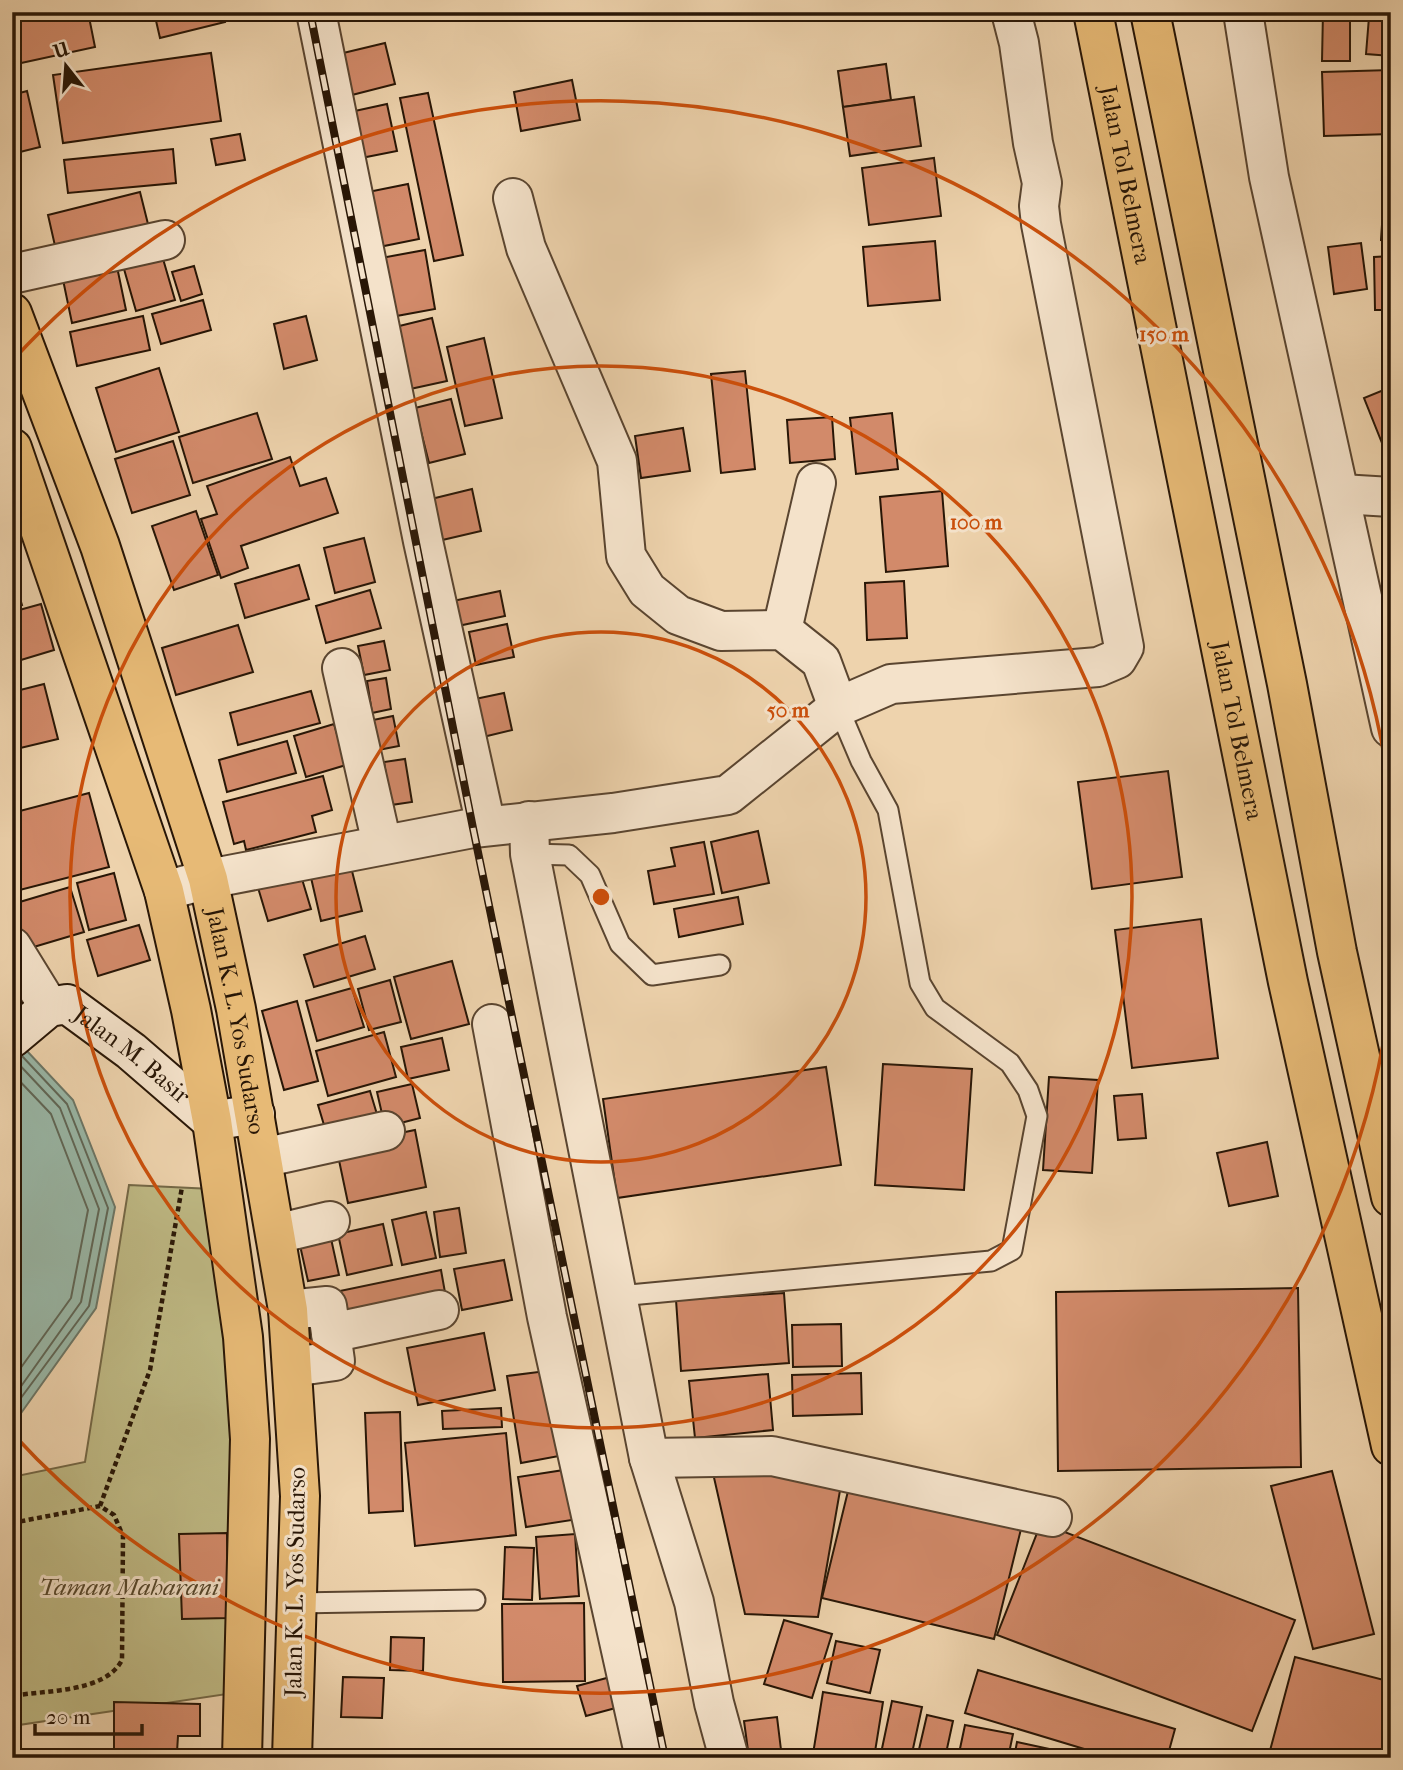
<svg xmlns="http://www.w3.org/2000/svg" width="1403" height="1770" viewBox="0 0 1403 1770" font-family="'IM FELL French Canon',serif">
	<rect width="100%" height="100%" fill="#eed3ad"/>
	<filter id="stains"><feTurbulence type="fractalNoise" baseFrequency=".00286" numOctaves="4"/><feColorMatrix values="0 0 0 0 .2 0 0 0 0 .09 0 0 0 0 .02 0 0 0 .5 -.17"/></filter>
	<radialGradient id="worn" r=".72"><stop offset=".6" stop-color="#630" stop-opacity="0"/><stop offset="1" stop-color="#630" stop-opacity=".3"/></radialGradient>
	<path fill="#bfba85" stroke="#746846" stroke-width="2" d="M129,1185L212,1189L254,1690L12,1726V1477L85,1462Z"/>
	<path fill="#99b8a8" stroke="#6c7767" stroke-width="2" d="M12,1035L73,1100L115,1207L96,1308L19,1416L12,1418Z"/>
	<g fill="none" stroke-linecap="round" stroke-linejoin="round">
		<g stroke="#606757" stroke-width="2">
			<path d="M12,1073L51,1114L88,1210L71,1298L12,1380"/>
			<path d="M12,1399L81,1302L99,1209L60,1108L13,1058"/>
			<path d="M12,1410L89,1306L108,1208L67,1104L22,1056"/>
		</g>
	</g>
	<g fill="#d28a6a" stroke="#281606" stroke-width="2">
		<path d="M44,12H88L95,47L12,65V19Z"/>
		<path d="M154,12H223L225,22L160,38Z"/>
		<path d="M1323,12H1350V61H1322Z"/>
		<path d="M1369,17L1391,18V56L1366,54Z"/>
		<path d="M385,43L395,84L348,96L339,54Z"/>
		<path d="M211,53L221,121L63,143L53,75Z"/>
		<path d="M886,64L891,100L843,107L838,71Z"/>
		<path d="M1391,70V134L1324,136L1322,72Z"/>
		<path d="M572,80L580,120L521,131L514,92Z"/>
		<path d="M27,91L40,147L12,154V95Z"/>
		<path d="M428,93L463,255L434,261L400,98Z"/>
		<path d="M914,97L921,146L850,156L843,107Z"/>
		<path d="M387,104L397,151L351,160L341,114Z"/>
		<path d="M240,134L245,160L216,165L211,139Z"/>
		<path d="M173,149L176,183L68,193L64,160Z"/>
		<path d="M934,158L941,216L869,225L862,168Z"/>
		<path d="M1386,163H1391V241L1381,240Z"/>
		<path d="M408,184L419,239L379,247L368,192Z"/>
		<path d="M140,192L151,236L58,259L48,215Z"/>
		<path d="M935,241L940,300L868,306L863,247Z"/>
		<path d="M1361,243L1367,289L1334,294L1328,247Z"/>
		<path d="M425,250L435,309L391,317L381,258Z"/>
		<path d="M161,252L175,300L136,311L122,262Z"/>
		<path d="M1391,256V310H1375L1374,257Z"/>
		<path d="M116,262L126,310L72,323L62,275Z"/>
		<path d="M194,266L202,294L181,301L172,272Z"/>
		<path d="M203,300L211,330L161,344L152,314Z"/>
		<path d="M143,316L150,350L77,366L70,332Z"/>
		<path d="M306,316L317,360L284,369L274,324Z"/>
		<path d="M432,318L447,381L401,391L387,329Z"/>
		<path d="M484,338L502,418L465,426L447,347Z"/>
		<path d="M159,368L179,432L116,452L96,388Z"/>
		<path d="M745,371L755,469L721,473L711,374Z"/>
		<path d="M1391,387V440L1382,443L1364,398Z"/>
		<path d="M451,399L465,454L429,463L415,408Z"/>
		<path d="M257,413L272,459L193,483L179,437Z"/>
		<path d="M892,413L898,469L856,474L850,418Z"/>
		<path d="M832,417L835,459L790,463L787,420Z"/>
		<path d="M683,428L690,471L641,478L635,436Z"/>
		<path d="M173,441L190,495L132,513L115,459Z"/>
		<path d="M290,457L300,486L326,478L338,513L241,546L248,568L221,578L201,519L217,514L207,486Z"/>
		<path d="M472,489L481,531L438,541L427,500Z"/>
		<path d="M942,491L948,566L886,572L880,497Z"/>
		<path d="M196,511L218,575L174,590L152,526Z"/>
		<path d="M364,538L375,582L335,593L324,548Z"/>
		<path d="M299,565L309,599L245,618L235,584Z"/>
		<path d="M12,572L22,605L12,608Z"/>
		<path d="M904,581L907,638L867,640L865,583Z"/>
		<path d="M370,590L381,628L326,643L316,606Z"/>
		<path d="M500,591L505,616L458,626L453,601Z"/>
		<path d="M41,604L54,650L21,660L12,631V612Z"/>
		<path d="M507,624L514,657L476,665L469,632Z"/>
		<path d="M238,625L253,672L176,695L162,648Z"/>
		<path d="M384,641L390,670L364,675L358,646Z"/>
		<path d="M386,678L391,709L372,713L367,681Z"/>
		<path d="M44,684L58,739L12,750V692Z"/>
		<path d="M311,691L320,723L238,745L230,713Z"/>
		<path d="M504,693L512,730L483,737L475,699Z"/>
		<path d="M393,716L399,746L378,750L373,720Z"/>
		<path d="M334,724L346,765L306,777L294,736Z"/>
		<path d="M287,741L296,773L227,792L219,760Z"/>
		<path d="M405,759L412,802L391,805L384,762Z"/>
		<path d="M1168,771L1182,877L1092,889L1078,782Z"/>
		<path d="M323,776L332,810L312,816L316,832L246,850L244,841L234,844L223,802Z"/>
		<path d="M89,793L109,867L12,892V813Z"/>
		<path d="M758,831L769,883L722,893L711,842Z"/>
		<path d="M704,842L714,894L654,904L648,871L675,866L671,848Z"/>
		<path d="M349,859L362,911L321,921L309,869Z"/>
		<path d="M299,869L311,909L268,921L256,881Z"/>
		<path d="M114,873L126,920L89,930L77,883Z"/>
		<path d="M70,887L84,932L27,949L13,904Z"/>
		<path d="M738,897L743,924L679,937L674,909Z"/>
		<path d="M1201,919L1218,1058L1132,1068L1115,930Z"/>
		<path d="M139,925L150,960L98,976L87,940Z"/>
		<path d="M365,936L375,969L314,987L304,955Z"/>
		<path d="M452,961L469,1024L411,1039L394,977Z"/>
		<path d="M390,980L401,1022L369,1030L358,989Z"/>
		<path d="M352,988L364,1027L317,1041L306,1001Z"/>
		<path d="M297,1001L318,1081L284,1090L262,1011Z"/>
		<path d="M384,1032L396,1077L328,1096L316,1051Z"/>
		<path d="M442,1038L449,1070L408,1079L401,1047Z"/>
		<path d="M883,1064L972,1069L964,1190L875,1185Z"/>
		<path d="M826,1067L841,1165L617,1198L603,1099Z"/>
		<path d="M1049,1077L1098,1080L1092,1173L1043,1170Z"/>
		<path d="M412,1084L420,1118L385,1127L377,1092Z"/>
		<path d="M370,1091L379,1121L327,1135L318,1105Z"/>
		<path d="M1142,1094L1146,1138L1118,1140L1114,1096Z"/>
		<path d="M415,1130L426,1187L348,1203L336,1146Z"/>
		<path d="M1267,1142L1278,1196L1229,1206L1217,1153Z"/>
		<path d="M459,1208L466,1253L440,1257L434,1212Z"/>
		<path d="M426,1212L436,1258L402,1265L392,1220Z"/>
		<path d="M383,1224L392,1265L347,1275L338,1234Z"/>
		<path d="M330,1234L339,1275L308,1281L299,1241Z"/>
		<path d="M504,1260L512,1300L462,1310L454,1269Z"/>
		<path d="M441,1270L446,1298L341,1319L335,1292Z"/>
		<path d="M1298,1288L1301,1467L1058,1471L1056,1292Z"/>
		<path d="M784,1293L789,1363L681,1371L676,1300Z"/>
		<path d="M841,1324L842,1366L793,1367L792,1325Z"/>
		<path d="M484,1333L495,1390L418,1405L407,1348Z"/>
		<path d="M546,1371L559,1456L521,1463L507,1376Z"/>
		<path d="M861,1373L862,1414L793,1416L792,1375Z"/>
		<path d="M768,1374L773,1430L695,1438L689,1381Z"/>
		<path d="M501,1408L502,1427L443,1429L442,1411Z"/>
		<path d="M400,1412L403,1511L369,1513L365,1413Z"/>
		<path d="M506,1433L516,1535L415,1546L405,1443Z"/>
		<path d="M710,1460L842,1479L818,1617L745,1614Z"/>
		<path d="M577,1468L585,1518L526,1527L518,1477Z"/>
		<path d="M1332,1471L1374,1634L1313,1649L1271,1486Z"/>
		<path d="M849,1487L1021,1529L994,1639L822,1598Z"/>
		<path d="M1041,1523L1295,1620L1252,1731L997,1635Z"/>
		<path d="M227,1533L228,1618L182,1619L179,1534Z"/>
		<path d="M575,1534L579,1596L540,1599L536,1537Z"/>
		<path d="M505,1547L534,1548L532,1600L503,1599Z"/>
		<path d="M584,1603L585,1681L503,1682L502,1604Z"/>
		<path d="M784,1620L832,1634L812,1698L764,1684Z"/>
		<path d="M391,1637L424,1638L423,1671L390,1670Z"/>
		<path d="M836,1641L880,1650L870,1693L827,1683Z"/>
		<path d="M1295,1657L1384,1680L1391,1712V1758H1268Z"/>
		<path d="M978,1670L1175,1729L1167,1758H1114L965,1713Z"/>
		<path d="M614,1676L623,1706L586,1716L577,1686Z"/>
		<path d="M343,1677L384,1678L382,1718L341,1717Z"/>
		<path d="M823,1692L883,1702L874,1758L813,1754Z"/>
		<path d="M892,1701L922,1707L911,1758H880Z"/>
		<path d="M114,1702L200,1704V1736H178L177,1752L114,1751Z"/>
		<path d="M927,1715L953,1721L945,1758H917Z"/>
		<path d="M777,1717L782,1758H749L744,1721Z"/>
		<path d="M965,1725L1013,1734L1008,1758H958Z"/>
		<path d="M1017,1742L1068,1753L1067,1758H1014Z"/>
	</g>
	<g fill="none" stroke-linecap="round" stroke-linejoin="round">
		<g stroke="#5a4530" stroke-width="23">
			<g id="lane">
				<path d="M530,854L569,855L590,875L620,944L652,975L720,965"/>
				<path d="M619,1296L991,1261L1012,1250L1037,1116L1028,1090L1010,1063L935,1008L920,983L888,810L861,761L838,707"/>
				<path d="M296,1603L475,1600"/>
			</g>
		</g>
		<g stroke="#5a4530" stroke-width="42">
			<g id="street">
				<path d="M316,12L423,541L486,826"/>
				<path d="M1243,12L1269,177L1391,728"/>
				<path d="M513,198L526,248L617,461L626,556L647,590L678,615L721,631L782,630L821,661L838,707"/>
				<path d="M12,274L165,240"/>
				<path d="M1341,494L1391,497"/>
				<path d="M782,630L816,483"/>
				<path d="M342,668L382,844"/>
				<path d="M529,821L530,854L649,1458L694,1602L714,1703L729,1758"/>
				<path d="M164,891L208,879L473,828L613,813L728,795L838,707L891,684L1098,667L1117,659L1124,647L1041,224L1039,206L1042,183L1033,143L1019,43L1011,12"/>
				<path d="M12,947L49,1007"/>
				<path d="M492,1024L547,1317L645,1758"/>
				<path d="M262,1158L385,1131"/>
				<path d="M276,1234L330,1221"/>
				<path d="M288,1310L327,1306L331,1333L439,1310"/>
				<path d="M292,1367L335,1361L331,1333"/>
				<path d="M649,1458L772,1456L1052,1517"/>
			</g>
		</g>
		<g stroke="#281606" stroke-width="42">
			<g id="secondary">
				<path id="s1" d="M12,1038L49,1007L67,1004L131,1051L212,1121L255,1114"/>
			</g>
		</g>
		<g stroke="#281606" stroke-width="42">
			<g id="highway">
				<path id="s2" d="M1093,12L1288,982L1391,1446"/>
				<path d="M1150,12L1287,684L1337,952L1391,1197"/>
				<path id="s3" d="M12,313L100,546L208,879L236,1009L288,1310L300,1496L292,1758"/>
				<path d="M12,448L164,891L191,1010L212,1121L243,1337L250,1439L242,1758"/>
			</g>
		</g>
		<g stroke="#281606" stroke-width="4.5" stroke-dasharray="5 3.5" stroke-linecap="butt">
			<path d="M100,1506L150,1370L182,1187"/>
			<path d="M12,1523L100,1506L114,1515L123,1536L122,1660C105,1693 46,1690 12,1696"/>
		</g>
		<use href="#lane" stroke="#f4e2ca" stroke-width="19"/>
		<use href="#street" stroke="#f4e2ca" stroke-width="38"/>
		<use href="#secondary" stroke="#f4e2ca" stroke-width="38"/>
		<use href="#highway" stroke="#e7ba76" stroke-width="38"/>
		<g stroke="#281606" stroke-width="8">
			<path id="rail" d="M310,12L473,828L665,1758"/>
		</g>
		<use href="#rail" stroke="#f4e2ca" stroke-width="5" stroke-dasharray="16" stroke-linecap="butt"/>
	</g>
	<g fill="none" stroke="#cb4f0b" stroke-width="3.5">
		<circle cx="601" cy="897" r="265"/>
		<circle cx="601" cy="897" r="531"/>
		<path d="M1390 1001A796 796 0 0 1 14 1435M14 359A796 796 0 0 1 1390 793"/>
	</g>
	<g text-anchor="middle" stroke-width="6" stroke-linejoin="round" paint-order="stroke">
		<g font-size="24" fill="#281606" stroke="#f4e2ca">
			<text dy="8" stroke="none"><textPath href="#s2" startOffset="166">Jalan Tol Belmera</textPath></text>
			<text dy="8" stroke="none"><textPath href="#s2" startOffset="733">Jalan Tol Belmera</textPath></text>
			<text dy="8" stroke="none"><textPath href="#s3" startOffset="744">Jalan K. L. Yos Sudarso</textPath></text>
			<text dy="8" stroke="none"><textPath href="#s1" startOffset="149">Jalan M. Basir</textPath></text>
			<text transform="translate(295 1582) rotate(-89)" y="8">Jalan K. L. Yos Sudarso</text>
		</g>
		<g font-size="24" font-style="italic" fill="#55472c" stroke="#f4e2ca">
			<text x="129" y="1595">Taman Maharani</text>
		</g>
	</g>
	<circle cx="601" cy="897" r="10" fill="#cb4f0b" stroke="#f4e2ca" stroke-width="3.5"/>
	<g font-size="21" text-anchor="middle" font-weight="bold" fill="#cb4f0b" stroke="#f4e2ca" stroke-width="6" stroke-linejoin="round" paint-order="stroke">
		<text x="1164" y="341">150 m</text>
		<text x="976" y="529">100 m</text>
		<text x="788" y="717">50 m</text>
	</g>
	<rect width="1403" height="1770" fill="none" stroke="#eed3ad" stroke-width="42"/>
	<rect x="14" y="14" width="1375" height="1742" fill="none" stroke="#281606" stroke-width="3.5"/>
	<rect x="21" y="21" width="1361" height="1728" fill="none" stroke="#281606" stroke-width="2"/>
	<g transform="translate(66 66) rotate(343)" stroke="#f4e2ca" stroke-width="5" paint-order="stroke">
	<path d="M0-5L12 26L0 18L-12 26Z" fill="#281606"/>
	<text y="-10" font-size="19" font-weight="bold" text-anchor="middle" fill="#281606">U</text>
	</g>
	<path d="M35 1724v10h107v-10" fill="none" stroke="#281606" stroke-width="3.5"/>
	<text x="46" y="1724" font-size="21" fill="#281606" stroke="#f4e2ca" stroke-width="5" paint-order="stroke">20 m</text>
	<rect width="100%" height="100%" filter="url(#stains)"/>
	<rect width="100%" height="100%" fill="url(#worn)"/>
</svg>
